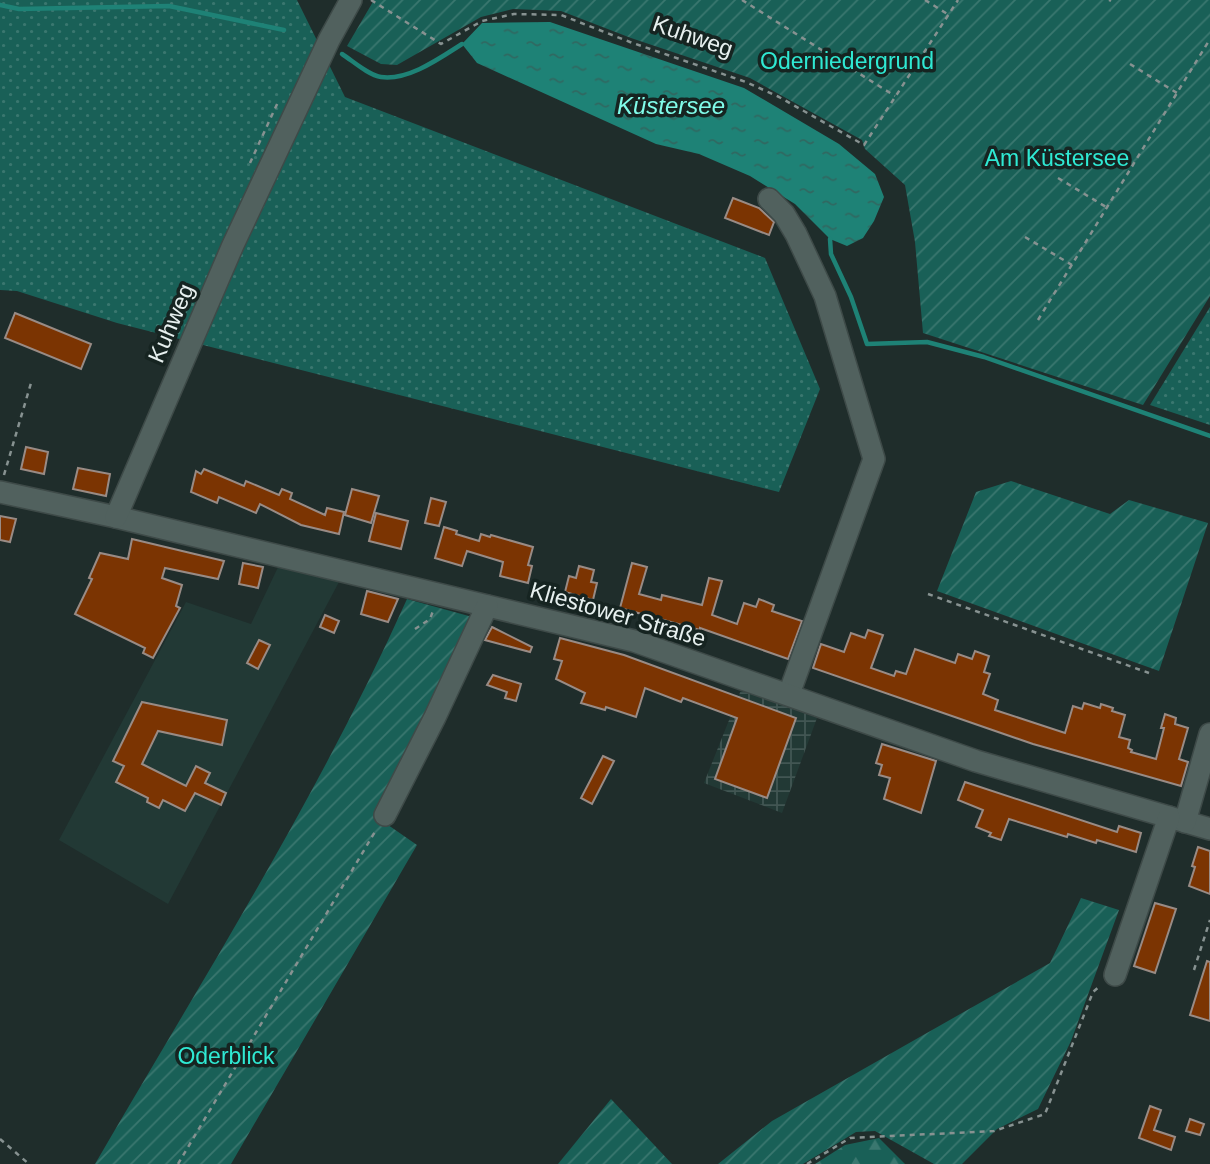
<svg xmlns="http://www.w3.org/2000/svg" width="1210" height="1164" viewBox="0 0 1210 1164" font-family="Helvetica,sans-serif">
	<defs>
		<pattern id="industrial-grid" width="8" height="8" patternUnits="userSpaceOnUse" patternTransform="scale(1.75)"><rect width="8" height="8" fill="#223935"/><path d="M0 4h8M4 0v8" fill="none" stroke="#425653"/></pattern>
		<pattern id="grass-dots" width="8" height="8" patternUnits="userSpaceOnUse" patternTransform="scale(1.75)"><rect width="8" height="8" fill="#196057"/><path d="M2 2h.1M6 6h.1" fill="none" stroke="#3a776f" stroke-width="1.8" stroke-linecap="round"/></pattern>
		<pattern id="forest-firs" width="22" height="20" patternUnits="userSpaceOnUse" patternTransform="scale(1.75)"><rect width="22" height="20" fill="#196057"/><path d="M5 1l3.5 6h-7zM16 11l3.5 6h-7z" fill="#3a776f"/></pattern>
		<pattern id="garden-furrows" width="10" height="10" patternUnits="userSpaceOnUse" patternTransform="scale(1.75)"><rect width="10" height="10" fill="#196057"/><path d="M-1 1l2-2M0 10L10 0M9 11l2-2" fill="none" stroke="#3a776f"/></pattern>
		<pattern id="water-ripples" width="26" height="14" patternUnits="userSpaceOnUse" patternTransform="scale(1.75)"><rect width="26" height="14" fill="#1e8276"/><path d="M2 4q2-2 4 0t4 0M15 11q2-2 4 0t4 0" fill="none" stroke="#306861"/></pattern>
	</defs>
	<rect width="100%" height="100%" fill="#1f2d2b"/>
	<path fill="#223935" d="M279,565L339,582L168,904L59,840L186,602L251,624Z"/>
	<path fill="url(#industrial-grid)" d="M741,690L817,718L782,813L704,783Z"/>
	<g fill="url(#grass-dots)">
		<path d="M0,0H297L345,97L765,258L820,389L779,492L117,323L17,291L0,290Z"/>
		<path d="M1210,307V425L1150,405Z"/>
	</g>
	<path fill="url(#forest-firs)" d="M879,1138L905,1164H815L845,1145Z"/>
	<g fill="url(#garden-furrows)">
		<path d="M374,0H1210V296L1143,405L923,333L915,242L905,185L865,149L862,140L750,78L631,38L561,11L513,9L481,17L397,65L381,64L347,46Z"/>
		<path d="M1011,481L1110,514L1129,500L1208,523L1159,671L937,591L976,492Z"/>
		<path d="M407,599L476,618L378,818L417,845L231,1164H95C203,978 319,796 407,599Z"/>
		<path d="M1081,898L1119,910L1071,1041L1038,1109L997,1129L962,1164H934L875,1131L856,1132L803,1164H718L772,1121L1050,963Z"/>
		<path d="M611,1099L672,1164H558Z"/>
	</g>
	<path fill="url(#water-ripples)" d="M550,22L744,88L839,144L875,174L884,197L874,221L863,238L847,246L830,239L795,204L750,176L699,154L656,144L477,63L462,44L482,23Z"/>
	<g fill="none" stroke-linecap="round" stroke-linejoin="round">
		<g stroke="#1e8276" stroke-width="4.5">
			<path d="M0,5L19,9L169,6L284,30"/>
			<path d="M342,54C353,61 368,75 381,77C408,81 440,58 462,44"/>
			<path d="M830,239L831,254L851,297L867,344L927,342L984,357L1210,436"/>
		</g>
	</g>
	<g fill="#7b3402" stroke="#998b85" stroke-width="2">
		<path d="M733,198L759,208L774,222L769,235L725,218Z"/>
		<path d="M15,313L91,344L81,369L5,338Z"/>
		<path d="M26,447L48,452L44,474L21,469Z"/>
		<path d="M78,468L110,474L106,496L73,489Z"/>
		<path d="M204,469L244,486L246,481L279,495L282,489L292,493L290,499L325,515L327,508L344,512L339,534L301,525L260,504L256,513L219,497L217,503L191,492L196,471L201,474Z"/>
		<path d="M352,489L379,496L371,523L345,515Z"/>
		<path d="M431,498L446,502L439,526L425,523Z"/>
		<path d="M376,513L408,521L401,549L369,541Z"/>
		<path d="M0,516L16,519L10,542L0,540Z"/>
		<path d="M444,527L457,531L456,534L479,541L481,534L490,537L491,535L533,547L528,565L532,566L528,583L500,576L503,562L467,551L462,566L435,558Z"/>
		<path d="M132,539L224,561L218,579L165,568L162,578L182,585L176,606L180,608L153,658L143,653L145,648L75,614L92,579L89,578L100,553L128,559Z"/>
		<path d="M243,563L263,567L258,588L239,584Z"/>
		<path d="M632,563L647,567L639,594L661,600L662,595L702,605L709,578L722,581L712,615L737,624L744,603L756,607L759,599L774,605L772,611L802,621L788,659L700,628V630L620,608Z"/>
		<path d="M579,566L594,570L591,582L597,583L593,600L565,592L569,576L576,578Z"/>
		<path d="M367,591L398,599L388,622L361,614Z"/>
		<path d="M325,615L339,621L334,633L320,627Z"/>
		<path d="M492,627L532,647L530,652L485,640Z"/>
		<path d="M868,630L883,635L871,668L894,676L896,671L906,674L915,649L955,663L958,654L972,659L975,651L989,656L984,672L990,674L983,694L998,700L995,710L1065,733L1073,706L1082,709L1084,703L1100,708L1101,704L1113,708L1112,711L1125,715L1119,737L1130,740L1128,748L1132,750L1131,752L1156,759L1164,728H1161L1165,714L1176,718L1175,724L1188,728L1179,759L1188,762L1181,786L1033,744L813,668L821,644L844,652L851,633L865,638Z"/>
		<path d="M560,638L624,655L796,718L767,798L715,779L737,718L683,698L681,702L645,688L636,717L606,707L605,710L581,703L585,693L556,679L562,661L554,659Z"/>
		<path d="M259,640L270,645L258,669L247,663Z"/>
		<path d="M493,675L521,684L516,701L505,698L507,692L487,685Z"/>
		<path d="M142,702L227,720L222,745L158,731L142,764L186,786L196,766L210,773L205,783L226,793L221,805L195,793L185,811L163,800L159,808L147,802L148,798L116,782L124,766L113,761Z"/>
		<path d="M882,744L936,761L921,813L884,799L890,778L879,775L882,765L876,763Z"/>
		<path d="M603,756L614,761L592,804L581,798Z"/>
		<path d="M965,782L1117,832L1119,826L1141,833L1136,852L1097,840L1096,843L1068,834L1067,837L1009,819L1001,840L989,836L991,833L976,827L983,810L958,800Z"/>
		<path d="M1198,847L1210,851V894L1189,886L1195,867L1192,866Z"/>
		<path d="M1155,903L1176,909L1155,973L1134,966Z"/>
		<path d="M1207,961L1210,962V1021L1190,1015Z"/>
		<path d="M1150,1106L1161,1110L1154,1130L1175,1137L1171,1150L1139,1138Z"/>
		<path d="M1190,1119L1204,1124L1200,1135L1186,1131Z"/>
	</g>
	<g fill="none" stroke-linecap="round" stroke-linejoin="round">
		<g stroke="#3e4a48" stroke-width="24">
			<g id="minor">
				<path d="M769,199L784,214L796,234L825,296L874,459L789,694"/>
				<path d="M0,492L116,517L634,641L976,761L1210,829"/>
				<path d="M116,517L233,245L329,40L351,0"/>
				<path d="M385,815L435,717L487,606"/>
				<path d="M1185,822L1210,734"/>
				<path d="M1115,975L1169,817"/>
			</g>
		</g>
		<g stroke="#879291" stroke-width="2.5" stroke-dasharray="5 5" stroke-linecap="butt">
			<path d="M371,0L441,44L482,21L514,14L561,15L630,42L746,82L779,97L864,145L958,0"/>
			<path d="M742,0L895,96"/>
			<path d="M925,0L949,15"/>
			<path d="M1109,0L1111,1"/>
			<path d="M1130,64L1177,93"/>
			<path d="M250,163L278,102"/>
			<path d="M1058,178L1106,207"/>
			<path d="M1025,237L1072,265"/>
			<path d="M1038,320L1210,39"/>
			<path d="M4,475L31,383"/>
			<path d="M928,594L1149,673"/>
			<path d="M415,629L430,619L433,611"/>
			<path d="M1194,970L1210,920"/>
			<path d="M0,1139L29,1164"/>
			<path d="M178,1164L376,830"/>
			<path d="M807,1164L850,1138L994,1131L1045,1114L1093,992L1100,986"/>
		</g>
		<use href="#minor" stroke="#51615e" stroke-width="21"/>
	</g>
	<g text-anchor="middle" stroke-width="7" stroke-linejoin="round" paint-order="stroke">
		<g font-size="23" fill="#e7f0ef" stroke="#162421">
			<text transform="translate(693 36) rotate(19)" y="8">Kuhweg</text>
			<text transform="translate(171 323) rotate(-67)" y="8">Kuhweg</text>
			<text transform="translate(618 614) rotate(16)" y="8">Kliestower Straße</text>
		</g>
		<g font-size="23" fill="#2fe9d3" stroke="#162421">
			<text x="847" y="69">Oderniedergrund</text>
			<text x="1057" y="166">Am Küstersee</text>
			<text x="226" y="1064">Oderblick</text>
		</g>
		<g font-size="24" font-style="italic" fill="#80fbe9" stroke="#162421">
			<text x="671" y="114">Küstersee</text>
		</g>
	</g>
</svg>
